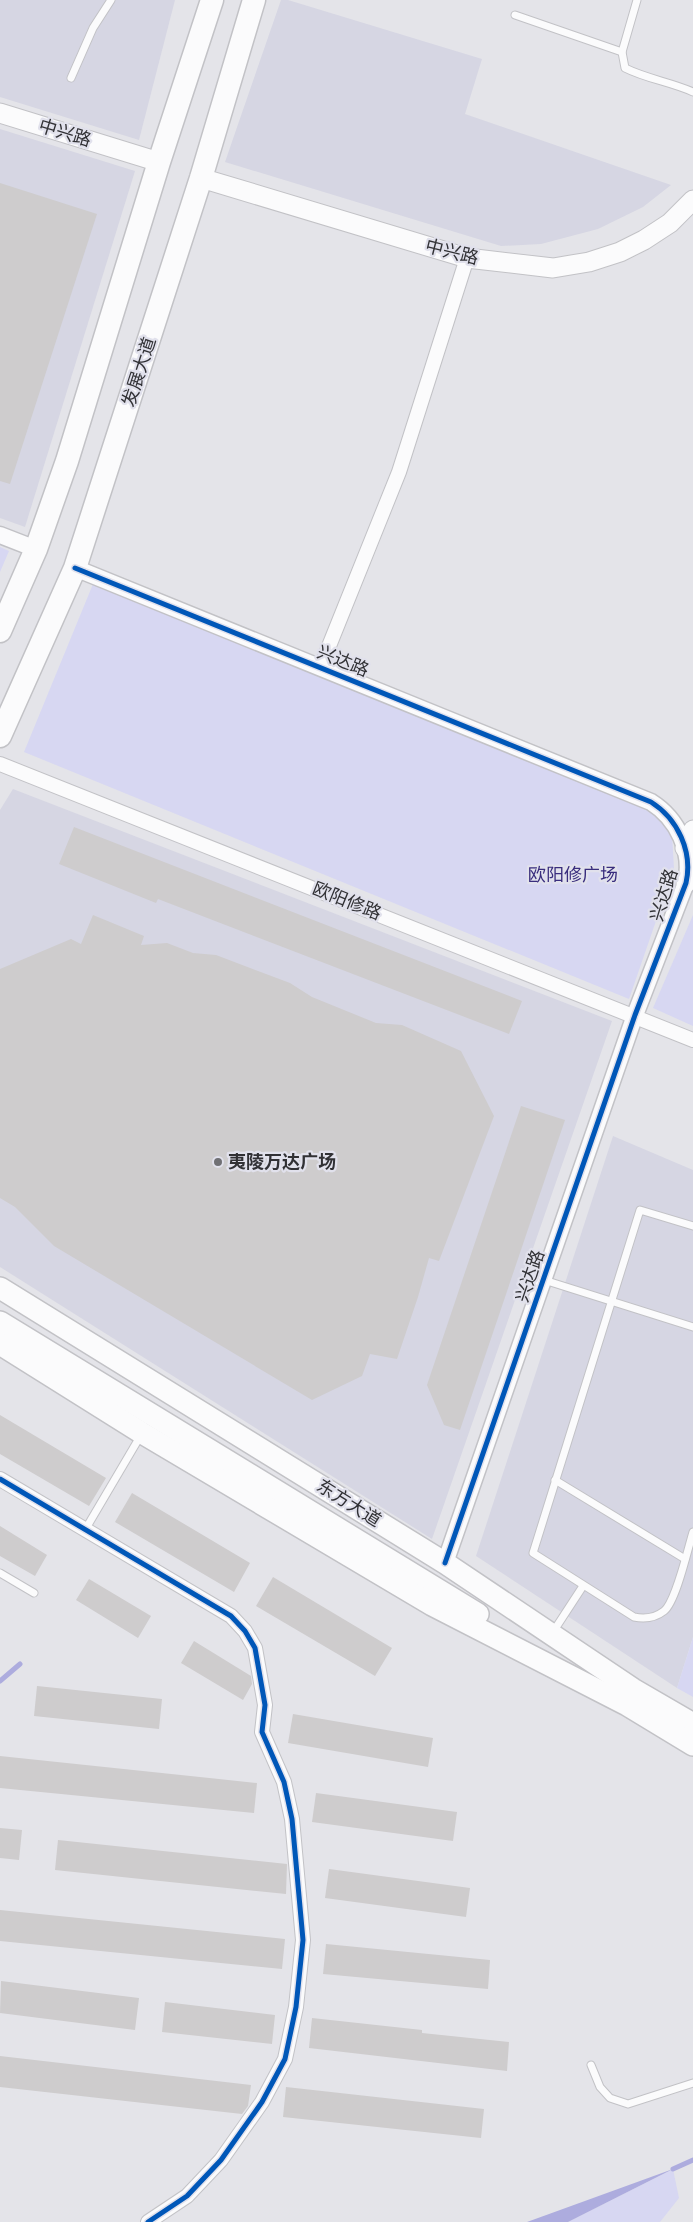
<svg xmlns="http://www.w3.org/2000/svg" width="693" height="2222" viewBox="0 0 693 2222" font-family="'Public Sans','Noto Sans SC',sans-serif">
	<rect width="100%" height="100%" fill="#e4e4e9"/>
	<g fill="#d6d6e3">
		<path d="M0,0H175L139,140L0,97Z"/>
		<path d="M281,0H288L482,59L465,114L671,185L643,207L598,229L541,244L501,246L225,162Z"/>
		<path d="M0,129L135,171L25,527L0,518Z"/>
		<path d="M13,789L612,1021L432,1539L0,1267V810Z"/>
		<path d="M613,1136L693,1170V1637L677,1688L476,1556Z"/>
	</g>
	<g fill="#d7d7f2">
		<path d="M0,547L9,551L0,572Z"/>
		<path d="M93,584L651,807L672,834L674,869L629,999L24,752Z"/>
		<path d="M693,915V1026L653,1008Z"/>
		<path d="M693,1637V1697L677,1688Z"/>
		<path d="M673,2169L679,2198L660,2222H568Z"/>
	</g>
	<path fill="#adacde" d="M673,2169L568,2222H527Z"/>
	<g fill="none" stroke-linecap="round" stroke-linejoin="round">
		<g stroke="#adacde" stroke-width="5">
			<path d="M0,1681L20,1664"/>
			<path d="M673,2169L693,2160"/>
		</g>
	</g>
	<g fill="#cecccd">
		<path d="M0,183L97,214L10,484L0,481Z"/>
		<path d="M74,827L522,1001L509,1034L158,899L156,903L59,864Z"/>
		<path d="M93,915L144,936L141,945L167,943L193,953L216,955L290,983L312,997L376,1023L402,1025L461,1051L494,1116L439,1261L429,1258L418,1297L397,1359L370,1354L362,1376L312,1400L54,1246L15,1207L0,1198V969L71,939L81,944Z"/>
		<path d="M521,1106L565,1120L460,1430L444,1425L427,1385Z"/>
		<path d="M0,1415L106,1478L89,1506L0,1454Z"/>
		<path d="M132,1493L250,1563L234,1592L115,1522Z"/>
		<path d="M0,1526L47,1555L35,1576L0,1556Z"/>
		<path d="M273,1577L392,1648L375,1676L256,1606Z"/>
		<path d="M89,1579L151,1616L138,1638L76,1600Z"/>
		<path d="M194,1641L251,1676L252,1684L243,1700L181,1663Z"/>
		<path d="M37,1686L162,1699L159,1729L34,1716Z"/>
		<path d="M293,1714L433,1738L428,1767L288,1743Z"/>
		<path d="M0,1756L257,1783L254,1813L0,1788Z"/>
		<path d="M316,1793L457,1812L453,1841L312,1822Z"/>
		<path d="M0,1828L22,1830L19,1860L0,1858Z"/>
		<path d="M58,1840L287,1864L286,1894L55,1870Z"/>
		<path d="M329,1869L470,1888L466,1917L325,1898Z"/>
		<path d="M0,1910L285,1939L282,1969L0,1941Z"/>
		<path d="M326,1944L490,1960L488,1989L323,1974Z"/>
		<path d="M1,1981L139,1998L135,2030L0,2013Z"/>
		<path d="M165,2002L275,2015L272,2044L162,2032Z"/>
		<path d="M312,2018L422,2030V2033L509,2042L507,2071L309,2048Z"/>
		<path d="M0,2056L251,2085L248,2106L242,2114L0,2087Z"/>
		<path d="M286,2087L484,2109L481,2138L283,2117Z"/>
	</g>
	<g fill="none" stroke-linecap="round" stroke-linejoin="round">
		<g stroke="#c2c2c6" stroke-width="9">
			<g id="service">
				<path d="M637,0L622,52L625,68C647,79 671,82 693,92"/>
				<path d="M515,15L622,52"/>
				<path d="M71,78L93,28L111,0"/>
				<path d="M693,1226L640,1210L533,1553L634,1617C644,1619 655,1618 664,1611C676,1602 688,1548 693,1532"/>
				<path d="M544,1280L693,1327"/>
				<path d="M555,1480L685,1559"/>
				<path d="M85,1530L141,1435"/>
				<path d="M0,1573L34,1593"/>
				<path d="M553,1632L583,1586"/>
				<path d="M591,2065L600,2087L610,2098L628,2104L693,2083"/>
			</g>
		</g>
		<g stroke="#c2c2c6" stroke-width="16">
			<g id="minor">
				<path d="M321,666L399,472L467,258"/>
				<path d="M0,764L693,1040"/>
				<path d="M0,1479L231,1616L245,1631L255,1648L265,1705L262,1732L284,1782L292,1819L303,1940L296,2007L285,2059L262,2102L221,2160L187,2196L148,2222"/>
			</g>
		</g>
		<g stroke="#c2c2c6" stroke-width="19">
			<g id="tertiary">
				<path d="M0,535L36,549"/>
				<path d="M75,568L651,802C678,819 693,852 686,883L635,1015L445,1563"/>
			</g>
		</g>
		<g stroke="#c2c2c6" stroke-width="21">
			<g id="secondary">
				<path d="M0,113L159,162"/>
				<path d="M201,178L467,258L553,268L589,262L620,252L644,240L670,223L693,200"/>
				<path d="M685,848L693,830"/>
				<path d="M686,883L693,868"/>
			</g>
		</g>
		<g stroke="#c2c2c6" stroke-width="24">
			<g id="primary">
				<path d="M0,1288L445,1563L633,1689L693,1724"/>
				<path d="M0,1322L478,1614"/>
				<path d="M0,1344L142,1433L432,1605L627,1705L693,1745"/>
			</g>
		</g>
		<g stroke="#c2c2c6" stroke-width="25">
			<g id="trunk">
				<path d="M0,631L36,549L67,461L159,162L212,0"/>
				<path d="M0,736L75,568L201,178L254,0"/>
			</g>
		</g>
		<use href="#service" stroke="#fbfbfc" stroke-width="7"/>
		<use href="#minor" stroke="#fbfbfc" stroke-width="14"/>
		<use href="#tertiary" stroke="#fbfbfc" stroke-width="16"/>
		<use href="#secondary" stroke="#fbfbfc" stroke-width="19"/>
		<use href="#primary" stroke="#fbfbfc" stroke-width="21"/>
		<use href="#trunk" stroke="#fbfbfc" stroke-width="22"/>
		<g stroke="#e1e1ec" stroke-width="8">
			<g id="cycleway">
				<path d="M75,568L651,802C678,819 693,852 686,883L635,1015L445,1563"/>
				<path d="M0,1479L231,1616L245,1631L255,1648L265,1705L262,1732L284,1782L292,1819L303,1940L296,2007L285,2059L262,2102L221,2160L187,2196L148,2222"/>
			</g>
		</g>
		<use href="#cycleway" stroke="#0057b8" stroke-width="5"/>
	</g>
	<circle fill="#707074" stroke="#e1e1ec" stroke-width="2" cx="218" cy="1162" r="5"/>
	<g text-anchor="middle" stroke-width="4.5" stroke-linejoin="round" paint-order="stroke">
		<g font-size="18" fill="#313135" stroke="#e1e1ec">
			<text transform="translate(65 133) rotate(17)" y="6">中兴路</text>
			<text transform="translate(452 252) rotate(14)" y="6">中兴路</text>
			<text transform="translate(139 372) rotate(-72)" y="6">发展大道</text>
			<text transform="translate(343 661) rotate(22)" y="6">兴达路</text>
			<text transform="translate(664 895) rotate(-73)" y="6">兴达路</text>
			<text transform="translate(347 901) rotate(22)" y="6">欧阳修路</text>
			<text transform="translate(530 1276) rotate(-71)" y="6">兴达路</text>
			<text transform="translate(349 1503) rotate(32)" y="6">东方大道</text>
		</g>
		<g font-size="18" fill="#392d7d" stroke="#e1e1ec">
			<text x="573" y="881">欧阳修广场</text>
		</g>
		<g font-size="18" font-weight="bold" fill="#313135" stroke="#e1e1ec" text-anchor="start">
			<text x="228" y="1168">夷陵万达广场</text>
		</g>
	</g>
</svg>
